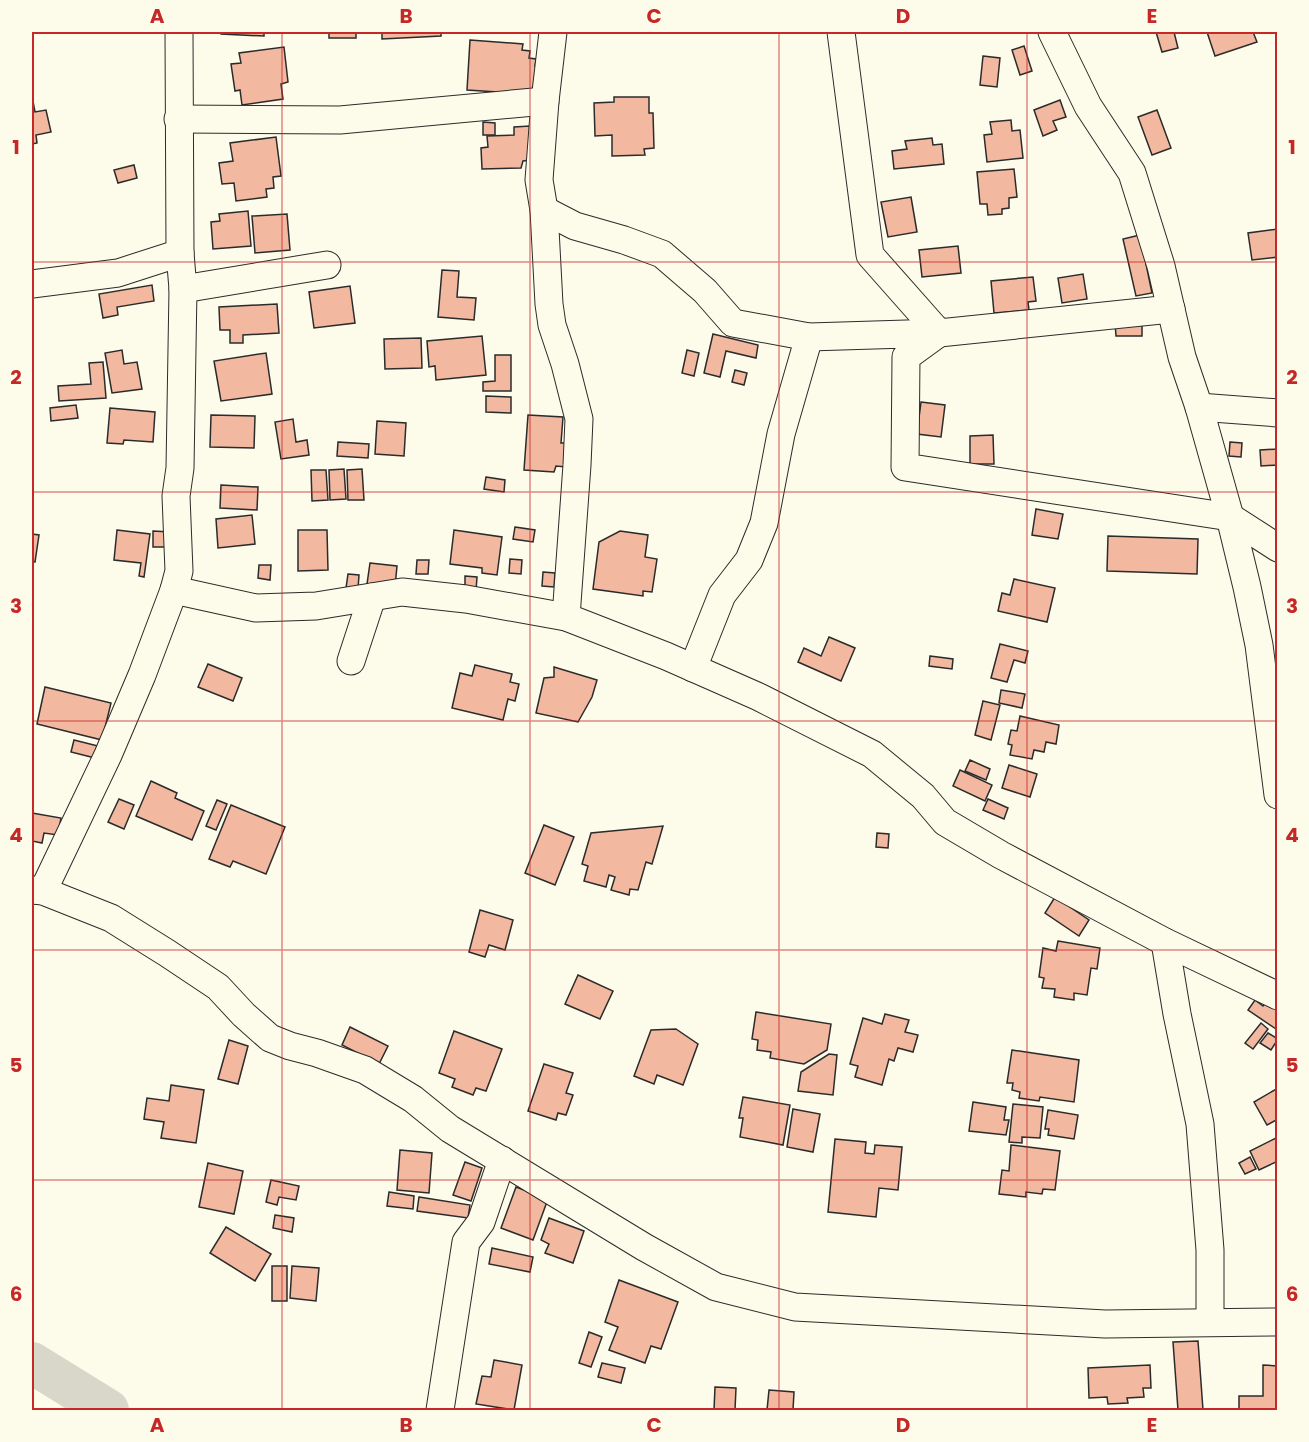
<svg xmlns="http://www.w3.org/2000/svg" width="1309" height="1442" viewBox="0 0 1309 1442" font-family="Poppins,sans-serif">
	<rect width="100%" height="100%" fill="#fdfbea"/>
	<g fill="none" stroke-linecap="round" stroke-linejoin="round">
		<path stroke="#d8d7c9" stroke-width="42" d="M32,1363L108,1410"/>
	</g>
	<g fill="#f2b8a0" stroke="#2b2b2b" stroke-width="1.5">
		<path d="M221,32H264V36L221,34Z"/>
		<rect x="329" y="32" width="27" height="6"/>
		<path d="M382,32H441V36L382,39Z"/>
		<path d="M1156,32H1174L1178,48L1162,52Z"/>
		<path d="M1207,32H1253L1257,42L1215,56Z"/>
		<path d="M470,40L523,44L522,50L530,51L529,58L536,59L535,66H541L539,89L532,94L467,90Z"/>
		<path d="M1024,46L1032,71L1020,75L1012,50Z"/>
		<path d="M284,47L288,82L281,84L283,99L242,105L240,90L235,91L231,64L241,63L239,53Z"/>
		<path d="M983,56L1000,58L997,87L980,85Z"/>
		<path d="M32,96L35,112L46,110L51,132L36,135L37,143L32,144Z"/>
		<path d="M614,97H649V113H653L654,148L644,149L645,155L612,156V135L595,136L594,103L614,102Z"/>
		<path d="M1060,100L1066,117L1053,121L1057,130L1043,136L1034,110Z"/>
		<path d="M1157,110L1171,148L1152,155L1138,117Z"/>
		<path d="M1011,120L1012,131L1020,130L1023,158L987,162L984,135L992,134L990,122Z"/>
		<path d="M483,122L495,123V135H483Z"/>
		<path d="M530,126L531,160L523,161L521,168L482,169L481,148L488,147L487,136L514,135V127Z"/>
		<path d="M276,137L281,176L273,177L274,188L266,189L267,197L236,201L234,183L222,184L219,163L233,161L230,143Z"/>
		<path d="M932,138L933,145L942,144L944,164L894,169L892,151L907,149L905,141Z"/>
		<path d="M134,165L137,178L118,183L114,170Z"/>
		<path d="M1014,169L1017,197L1009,198V208L1002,209V214L988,215L987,204H980L977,172Z"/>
		<path d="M911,197L917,232L888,237L881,202Z"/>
		<path d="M248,211L251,246L213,249L211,222L220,221L219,214Z"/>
		<path d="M287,214L290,250L255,253L252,216Z"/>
		<path d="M1278,229V257L1252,260L1248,233Z"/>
		<path d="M1140,235L1152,293L1136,296L1123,239Z"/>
		<path d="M958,246L961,273L922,277L919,250Z"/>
		<path d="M442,270L459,271L457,297L476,298L474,320L438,317Z"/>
		<path d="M1083,274L1087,299L1062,303L1058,278Z"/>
		<path d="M1033,277L1036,301L1028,302L1029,310L994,313L991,281Z"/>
		<path d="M152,285L154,301L117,307L118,315L103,318L99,294Z"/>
		<path d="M350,286L355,323L314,328L309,292Z"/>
		<path d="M277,304L279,333L243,335V343H230V330H220L219,307Z"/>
		<path d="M1142,322V336H1116L1115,323Z"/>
		<path d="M713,334L758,345L756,358L726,351L720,377L704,373Z"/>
		<path d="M482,336L486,375L436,380L435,366L429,367L427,341Z"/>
		<path d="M421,338L422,368L385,369L384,339Z"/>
		<path d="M122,350L124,364L137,362L142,389L112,393L105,353Z"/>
		<path d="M687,350L699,353L694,376L682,373Z"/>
		<path d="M266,353L272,394L221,401L214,361Z"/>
		<path d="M495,355H511V391H483V382L495,381Z"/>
		<path d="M103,362L106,398L59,401L58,386L91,384L89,363Z"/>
		<path d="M735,370L747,373L744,385L732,382Z"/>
		<path d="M486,396L511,397V413L486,412Z"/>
		<path d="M921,402L945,405L941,437L917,434Z"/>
		<path d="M76,405L78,418L51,421L50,408Z"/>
		<path d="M110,408L155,412L153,442L124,440L123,444L107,443Z"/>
		<path d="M211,415L255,416L254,448L210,447Z"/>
		<path d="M528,415L563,417L561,443H568L566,467L556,466L554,472L524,470Z"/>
		<path d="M293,419L296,442L307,440L309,455L281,459L275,422Z"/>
		<path d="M377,421L406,423L404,456L375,454Z"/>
		<path d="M993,435L994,464H970V436Z"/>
		<path d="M338,442L369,444L368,458L337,456Z"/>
		<path d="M1230,442L1242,443L1241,457L1229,456Z"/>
		<path d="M1278,449V465L1261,466L1260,450Z"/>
		<path d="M344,469L346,499L330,500L329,470Z"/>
		<path d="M362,469L364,500H348L347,470Z"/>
		<path d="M311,470H326L328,500L312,501Z"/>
		<path d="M486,477L505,480L504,492L484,489Z"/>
		<path d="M221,485L258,487L257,510L220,508Z"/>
		<path d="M1036,509L1063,514L1058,539L1032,535Z"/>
		<path d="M252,515L255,544L218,548L216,519Z"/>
		<path d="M515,527L535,530L533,542L513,539Z"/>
		<path d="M117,530L150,534L144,577L139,576L141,563L114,560Z"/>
		<path d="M298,530H327L328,570L298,571Z"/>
		<path d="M454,530L502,537L497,575L482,573V568L450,564Z"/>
		<path d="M153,531L170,532V547H153Z"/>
		<path d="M620,531L648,535L645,557L657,559L652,592L643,591V596L593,589L599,542Z"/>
		<path d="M32,534L39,535L35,562L32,561Z"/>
		<path d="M1108,536L1198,539L1197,574L1107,571Z"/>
		<path d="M510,559L522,560L521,574L509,573Z"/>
		<path d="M417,560H429L428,574H416Z"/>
		<path d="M370,563L397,566L395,587L367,584Z"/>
		<path d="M259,565H271L270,580L258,578Z"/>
		<path d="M543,572L555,573L554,587L542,586Z"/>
		<path d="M348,574L359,575L358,589L346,588Z"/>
		<path d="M465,576L477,577L476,591L465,590Z"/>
		<path d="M1014,579L1055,588L1047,622L998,611L1002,593L1010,595Z"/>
		<path d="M829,637L855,648L841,681L798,662L804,648L821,656Z"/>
		<path d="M1000,644L1028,651L1025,663L1014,660L1007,682L991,678Z"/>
		<path d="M930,656L953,659L952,669L929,666Z"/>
		<path d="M208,664L242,678L233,701L198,687Z"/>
		<path d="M475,665L512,674L510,682L519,684L515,701L508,699L503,720L452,708L460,673L472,676Z"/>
		<path d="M554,667L597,680L592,697L578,722L536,713L544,678L554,677Z"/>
		<path d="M45,687L111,703L102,740L37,724Z"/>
		<path d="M1001,690L1025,694L1022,708L999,703Z"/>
		<path d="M983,701L1000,705L991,740L975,735Z"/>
		<path d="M1020,716L1059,725L1056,744L1046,742L1044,752L1034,750L1032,759L1010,755L1012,745L1008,744L1011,730L1017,731Z"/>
		<path d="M74,740L106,748L103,760L71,752Z"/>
		<path d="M970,760L990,769L986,780L965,771Z"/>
		<path d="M1009,765L1037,774L1030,797L1002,788Z"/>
		<path d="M960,770L992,785L985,801L953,786Z"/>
		<path d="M151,781L177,793L175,798L204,811L192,840L136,816Z"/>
		<path d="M119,799L134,805L124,829L108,822Z"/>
		<path d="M988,799L1008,808L1004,819L983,810Z"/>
		<path d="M217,800L227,804L216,830L206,826Z"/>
		<path d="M231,805L285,827L266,874L233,861L230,867L209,859Z"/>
		<path d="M32,813L61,818L58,835L44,833L42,843L32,841Z"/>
		<path d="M544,825L574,837L555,885L525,873Z"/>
		<path d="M663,826L652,864L646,862L638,890L630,889L629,895L611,890L615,877L609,875L606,887L584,881L588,866L582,864L591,833Z"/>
		<path d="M877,833L889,834L888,848L876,847Z"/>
		<path d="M1055,897L1089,920L1079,936L1045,913Z"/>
		<path d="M480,910L513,920L505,950L489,945L485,957L469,952Z"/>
		<path d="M1058,941L1100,948L1097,969L1091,968L1087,995L1074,993V1000L1054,997L1055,989L1042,988L1044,978L1039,977L1043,948L1056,951Z"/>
		<path d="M578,975L613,991L600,1019L565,1004Z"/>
		<path d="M1268,999L1278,1005L1276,1029L1248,1010L1255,1000L1263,1006Z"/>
		<path d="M756,1012L831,1024L827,1050L804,1064L770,1058L771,1052L757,1050L758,1040L752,1039Z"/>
		<path d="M885,1014L909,1020L905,1032L918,1035L913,1052L898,1048L894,1061L889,1059L882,1085L855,1077L858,1066L850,1064L863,1018L882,1024Z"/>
		<path d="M1261,1023L1268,1029L1253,1049L1245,1043Z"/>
		<path d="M350,1027L388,1046L379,1064L342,1045Z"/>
		<path d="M676,1029L698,1044L683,1085L657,1075L654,1084L634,1076L651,1030Z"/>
		<path d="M454,1031L502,1049L486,1091L476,1088L473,1095L452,1087L455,1079L439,1073Z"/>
		<path d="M1268,1033L1278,1039L1271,1050L1260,1043Z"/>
		<path d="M229,1040L248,1046L238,1084L218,1079Z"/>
		<path d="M1012,1050L1079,1060L1074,1102L1040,1097L1039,1101L1019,1098L1020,1092L1012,1090L1013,1083H1007Z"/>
		<path d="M829,1054L837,1055L833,1095L798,1091L801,1072Z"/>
		<path d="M544,1064L573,1073L566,1093L573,1095L566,1115L558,1113L556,1120L528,1111Z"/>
		<path d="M171,1085L204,1090L196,1143L161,1138L164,1122L144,1119L147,1098L169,1101Z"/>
		<path d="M1278,1088V1119L1267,1125L1254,1102Z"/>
		<path d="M743,1097L790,1105L783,1145L740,1137L743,1118H739Z"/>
		<path d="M973,1102L1006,1107L1004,1120H1009L1006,1135L969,1131Z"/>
		<path d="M1013,1104L1043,1107L1040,1138L1022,1137V1143L1009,1142Z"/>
		<path d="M793,1109L820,1114L813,1152L787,1147Z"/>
		<path d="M1048,1110L1078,1115L1074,1139L1048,1135L1049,1129H1045Z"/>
		<path d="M1278,1137V1161L1259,1170L1250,1151Z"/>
		<path d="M835,1139L866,1142L865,1153L874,1154L875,1145L902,1147L898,1190L879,1188L876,1217L828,1212Z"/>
		<path d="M1011,1145L1060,1151L1055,1190L1043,1189L1042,1194L1026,1192V1197L999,1194L1002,1170L1009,1171Z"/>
		<path d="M400,1150L432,1153L429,1193L397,1190Z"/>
		<path d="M1250,1157L1256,1169L1245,1174L1239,1163Z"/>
		<path d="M465,1162L482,1168L471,1201L453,1195Z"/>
		<path d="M208,1163L243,1171L234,1214L199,1207Z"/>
		<path d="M271,1180L299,1186L296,1200L279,1197L277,1205L266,1202Z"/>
		<path d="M516,1187L548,1199L533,1240L501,1228Z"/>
		<path d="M389,1192L414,1196L413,1209L387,1206Z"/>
		<path d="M419,1197L470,1205L468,1218L417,1211Z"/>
		<path d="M275,1215L294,1218L292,1232L273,1228Z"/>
		<path d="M549,1218L584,1231L573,1263L545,1253L549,1244L541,1240Z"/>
		<path d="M226,1227L271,1254L255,1281L210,1253Z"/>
		<path d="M492,1248L533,1257L530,1272L489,1264Z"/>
		<rect x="272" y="1266" width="15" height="35"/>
		<path d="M292,1266L319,1268L316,1301L290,1298Z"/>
		<path d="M619,1280L678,1302L661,1349L651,1346L645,1363L609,1350L618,1327L605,1322Z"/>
		<path d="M589,1332L602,1337L591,1367L579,1363Z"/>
		<path d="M1198,1341L1203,1410H1178L1173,1342Z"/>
		<path d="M494,1360L522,1365L514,1410L476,1404L482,1376L491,1377Z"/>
		<path d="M602,1363L625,1368L621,1383L598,1377Z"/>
		<path d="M1150,1365L1151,1388H1143L1144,1397L1127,1398L1128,1403L1108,1404L1107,1397L1089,1398L1088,1368Z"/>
		<path d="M1263,1365L1278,1366V1410H1239V1396H1263Z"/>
		<path d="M715,1387L736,1388L735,1410H714Z"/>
		<path d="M769,1390L794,1392L793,1410H767Z"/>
	</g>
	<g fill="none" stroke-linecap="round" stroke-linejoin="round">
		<g stroke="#2b2b2b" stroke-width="29">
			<g id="minor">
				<path d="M553,32L545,101L539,180L544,210L549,304L552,325L565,364L579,419L577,465L566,617"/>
				<path d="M841,32L870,255L939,333L1171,309"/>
				<path d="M1052,32L1088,106L1132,173L1161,266L1182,357L1199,407L1230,517L1247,587L1259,645L1278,795"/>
				<path d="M178,119L340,120L545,101"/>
				<path d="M544,210L575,226L624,240L662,254L705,291L733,323L809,337L939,333L906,357L905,467L1230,517L1278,548"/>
				<path d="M32,284L118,273L180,253"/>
				<path d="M183,289L327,265"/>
				<path d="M1199,407L1278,413"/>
				<path d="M174,590L256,608L316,606L402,592L466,599L566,617L666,656L759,697L872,754L923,796L945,822L1001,855L1165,942L1278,996"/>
				<path d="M351,661L372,597"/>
				<path d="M693,668L722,595L749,560L764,523L781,434L809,337"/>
				<path d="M32,890L43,891L111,918L167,953L218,987L244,1015L270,1038L290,1046L317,1053L365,1070L413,1099L450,1129L644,1247L716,1287L795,1307L1105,1324L1278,1322"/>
				<path d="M43,891L108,755L142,675L174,590L179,571L176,496L180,468L183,289L180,253L179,32"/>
				<path d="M1165,942L1177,1014L1200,1124L1210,1250V1322"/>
				<path d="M440,1410L466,1242L481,1222L502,1160"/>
			</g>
		</g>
		<use href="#minor" stroke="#fdfbea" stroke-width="27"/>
	</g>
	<path fill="none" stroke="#c62828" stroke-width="1.5" stroke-opacity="0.55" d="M282,32V1410M530,32V1410M779,32V1410M1027,32V1410M32,262H1278M32,492H1278M32,721H1278M32,950H1278M32,1180H1278"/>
	<rect width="1309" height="1442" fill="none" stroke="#fdfbea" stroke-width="66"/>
	<rect x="33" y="33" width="1243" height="1376" fill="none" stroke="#c62828" stroke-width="2"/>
	<g font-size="20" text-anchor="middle" font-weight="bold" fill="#c62828">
		<text x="157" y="23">A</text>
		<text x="406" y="23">B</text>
		<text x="654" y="23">C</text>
		<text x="903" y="23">D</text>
		<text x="1152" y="23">E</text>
		<text x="16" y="154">1</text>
		<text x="1292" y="154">1</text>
		<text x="16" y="384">2</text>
		<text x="1292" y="384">2</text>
		<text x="16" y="613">3</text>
		<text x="1292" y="613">3</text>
		<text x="16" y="842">4</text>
		<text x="1292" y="842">4</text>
		<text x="16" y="1072">5</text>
		<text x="1292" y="1072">5</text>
		<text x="16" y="1301">6</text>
		<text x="1292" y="1301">6</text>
		<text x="157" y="1432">A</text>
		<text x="406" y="1432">B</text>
		<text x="654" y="1432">C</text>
		<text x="903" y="1432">D</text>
		<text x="1152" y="1432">E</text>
	</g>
</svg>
